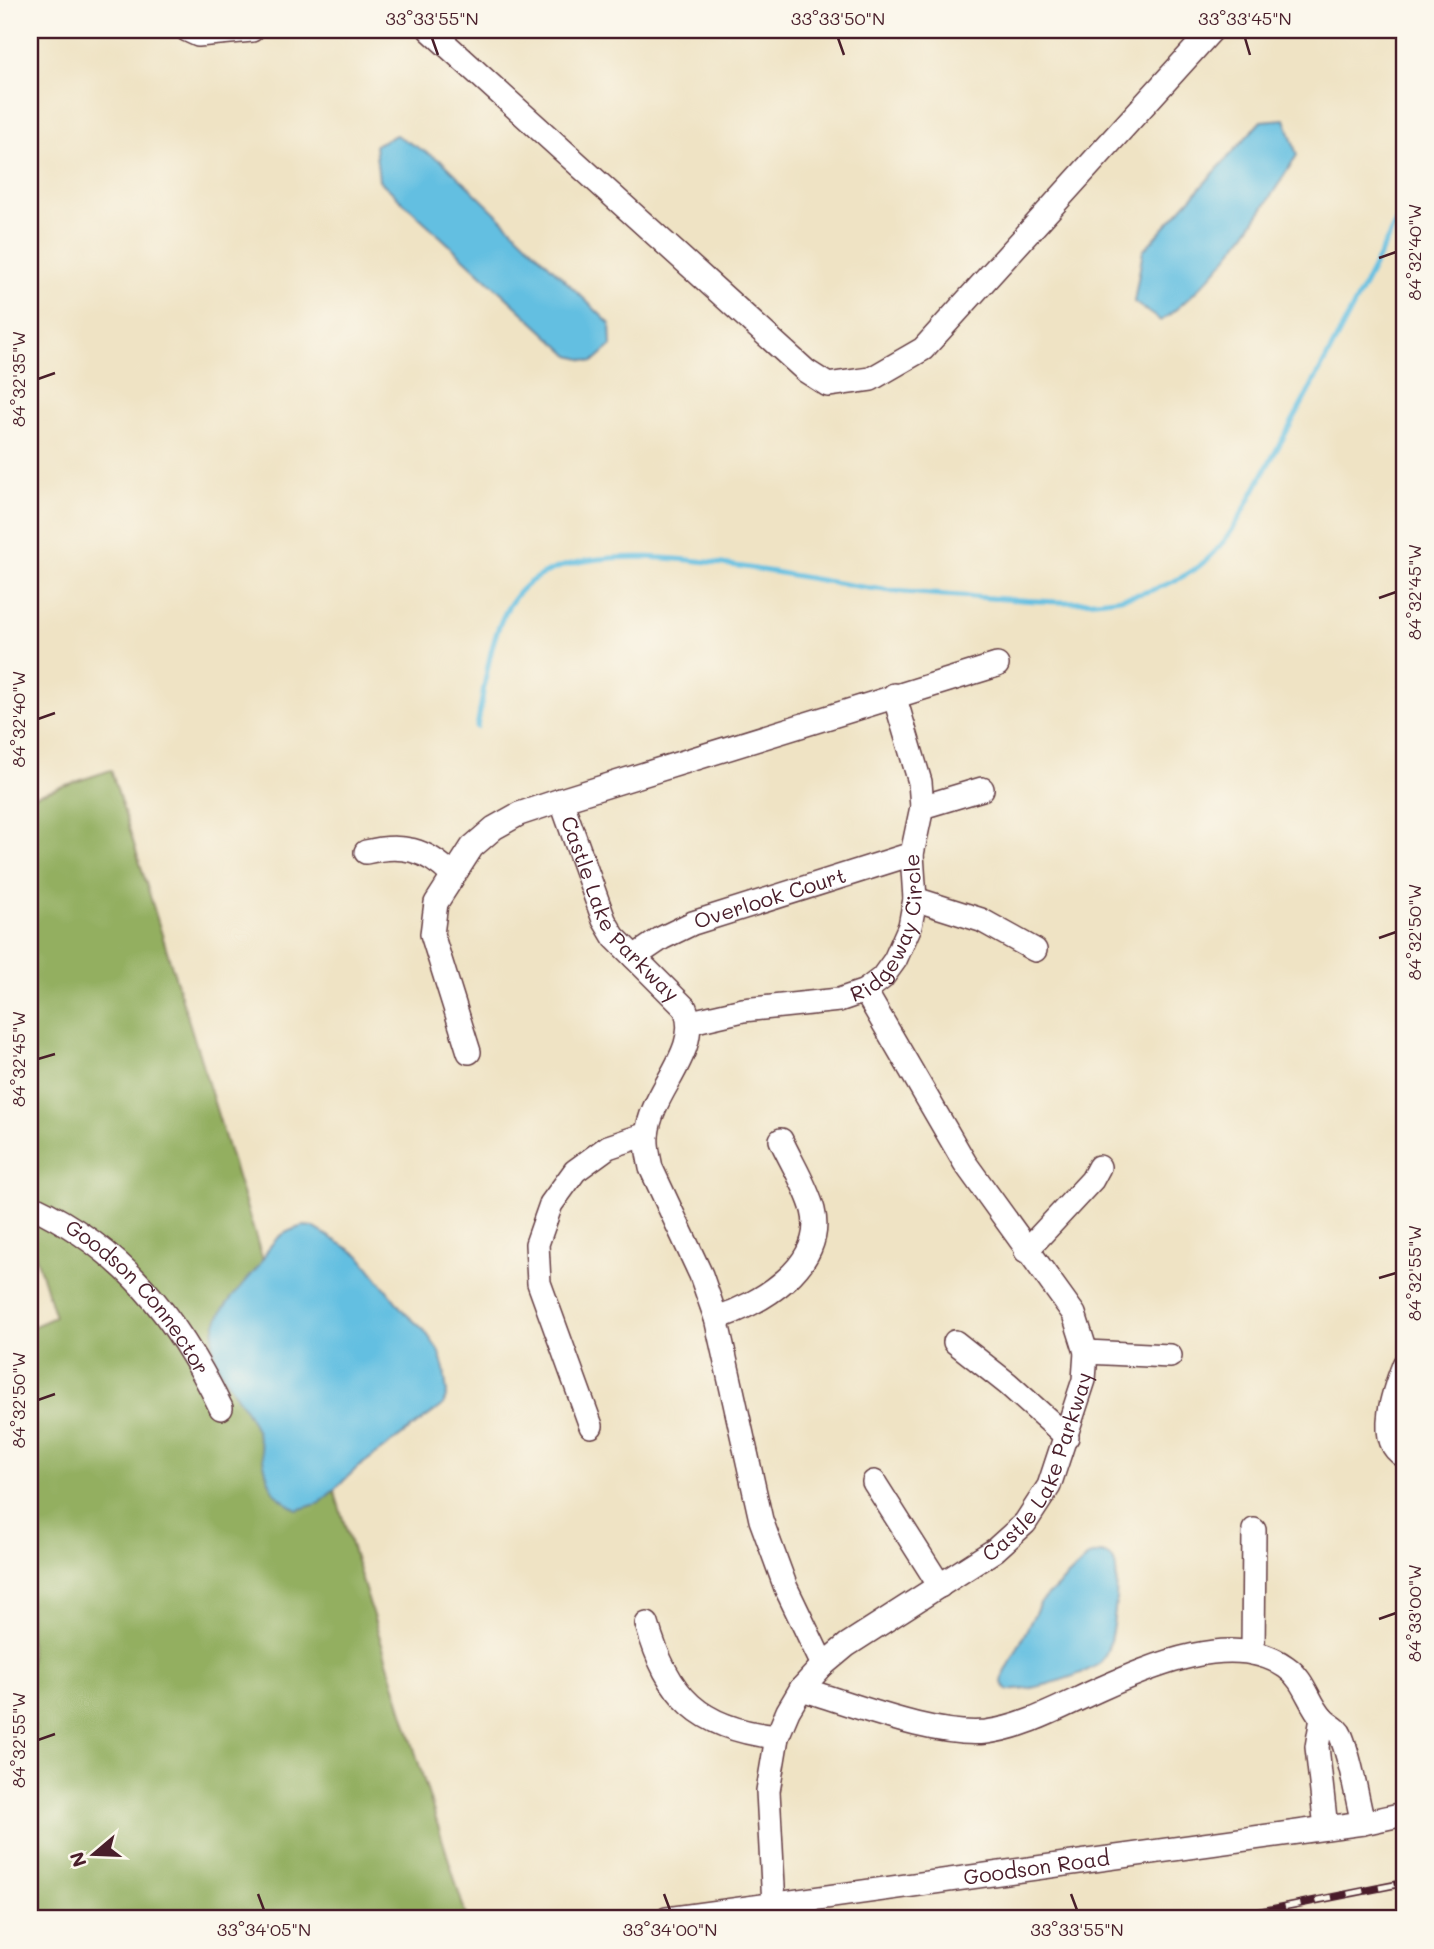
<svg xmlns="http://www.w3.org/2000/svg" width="1434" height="1949" viewBox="0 0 1434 1949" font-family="Mali,sans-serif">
	<rect width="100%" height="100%" fill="#fbf7ec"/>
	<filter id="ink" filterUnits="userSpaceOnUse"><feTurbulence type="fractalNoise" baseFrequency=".0143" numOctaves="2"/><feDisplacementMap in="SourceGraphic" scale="14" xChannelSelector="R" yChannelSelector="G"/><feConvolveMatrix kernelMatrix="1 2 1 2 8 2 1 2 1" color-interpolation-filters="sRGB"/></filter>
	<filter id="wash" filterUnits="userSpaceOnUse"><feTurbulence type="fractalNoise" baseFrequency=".00686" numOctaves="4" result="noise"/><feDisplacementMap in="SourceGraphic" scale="28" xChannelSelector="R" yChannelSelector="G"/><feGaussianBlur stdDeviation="1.57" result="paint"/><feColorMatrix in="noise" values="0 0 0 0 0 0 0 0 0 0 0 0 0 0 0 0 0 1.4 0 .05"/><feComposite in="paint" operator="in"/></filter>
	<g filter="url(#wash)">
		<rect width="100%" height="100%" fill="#efe3c4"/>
		<path fill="#93af61" stroke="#6e6746" stroke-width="2" d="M111,770L467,1919H41L30,1890V1328L55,1317L30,1238V797Z"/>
		<g fill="#63bfe1" stroke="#566f86" stroke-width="2">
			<path d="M1285,119L1297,155C1259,216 1220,278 1161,321L1134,302L1143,251L1261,121Z"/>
			<path d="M396,135L443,162L610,324L611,346L593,362L570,356L379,180L375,145Z"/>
			<path d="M304,1226L313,1227L359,1255L405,1313L424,1330L438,1350L444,1369L447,1394L443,1405L357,1468L320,1503L297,1510C290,1505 281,1500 276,1494C262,1474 264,1450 255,1428C243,1398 211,1372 213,1338C214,1310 242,1288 258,1267C263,1260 266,1251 272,1244C279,1235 292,1229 304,1226Z"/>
			<path d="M1101,1553C1107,1554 1112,1557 1114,1562C1121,1576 1113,1651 1101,1662C1088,1674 1033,1690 1015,1690C1008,1691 1005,1688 1002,1683L1003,1677L1040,1603L1089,1556Z"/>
		</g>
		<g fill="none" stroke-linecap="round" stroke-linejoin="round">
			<path stroke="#63bfe1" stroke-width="5" d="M477,727C486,683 489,623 521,590C586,522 790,579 877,589C914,594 953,595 990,598C1062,603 1135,611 1198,567C1233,542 1248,499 1269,463C1317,379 1361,293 1404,206"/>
		</g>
	</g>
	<g filter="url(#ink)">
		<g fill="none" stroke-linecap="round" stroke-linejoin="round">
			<g stroke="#633c42" stroke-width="26">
				<g id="minor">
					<path d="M187,30L198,35L252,30"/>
					<path d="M430,30L806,371L828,385L871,379L923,349L1212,30"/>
					<path id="s1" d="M561,800L604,920L614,937L685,1008C703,1051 650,1091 647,1136C646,1147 649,1157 651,1168L701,1275L716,1318L761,1520L786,1588L823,1665"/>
					<path d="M922,807L982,789"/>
					<path d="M366,852C401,843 426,849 452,875"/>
					<path d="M915,899L981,920L1035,950"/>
					<path id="s2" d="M634,957L662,938L693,923L912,854"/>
					<path id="s3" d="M691,1022L743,1010L839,1000L865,991L882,978L895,960L910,926L915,899L912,854L922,807L920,782L894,695"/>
					<path d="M469,1052L432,934L436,903L472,847L494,828L519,814L561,800L997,665"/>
					<path id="s4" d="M30,1205C122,1248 178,1318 221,1408"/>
					<path d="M1026,1251L1092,1180L1099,1167"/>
					<path d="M716,1318C759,1305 827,1265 813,1210C807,1187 791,1162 781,1140"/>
					<path d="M955,1342L1008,1384L1067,1437"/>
					<path d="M1086,1352L1170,1356"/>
					<path d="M1404,1365C1395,1388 1375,1440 1404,1456"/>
					<path d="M591,1426L539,1283L537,1244L551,1204L575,1171L608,1147L647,1134"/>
					<path d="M874,1482L940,1586"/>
					<path d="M647,1624C668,1697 699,1729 777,1737"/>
					<path d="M1253,1653L1254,1530"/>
					<path d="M801,1689C853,1704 933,1737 986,1732C1026,1727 1064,1705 1100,1689C1151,1666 1234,1630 1286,1667C1305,1680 1308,1702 1322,1718C1328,1725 1338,1728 1341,1736C1352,1763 1356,1795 1363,1823"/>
					<path d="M1322,1718L1317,1747L1326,1828"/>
					<path id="s5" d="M774,1905L768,1791L777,1737L788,1711L801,1689L823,1665L847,1645L995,1550L1025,1523L1049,1486L1084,1380L1086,1352L1074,1314L965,1163L865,991"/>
					<path id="s6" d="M667,1919L1363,1823L1404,1814"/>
				</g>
			</g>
			<use href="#minor" stroke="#fff" stroke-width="23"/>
			<g stroke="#4a1f2b" stroke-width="8">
				<path id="rail" d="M1222,1919L1404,1883"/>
			</g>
			<use href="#rail" stroke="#fbf7ec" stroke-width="5" stroke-dasharray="16" stroke-linecap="butt"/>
		</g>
	</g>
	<path fill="none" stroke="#4a1f2b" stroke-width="2.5" d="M432,38L438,55M838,38L844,55M1245,38L1250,55M1379,258L1396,252M38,379L55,373M1379,598L1396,592M38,719L55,713M1379,938L1396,932M38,1059L55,1054M1379,1278L1396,1273M38,1400L55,1394M1379,1619L1396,1613M38,1740L55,1734M258,1894L264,1910M664,1894L670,1910M1071,1894L1077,1910"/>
	<g text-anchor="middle" stroke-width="5" stroke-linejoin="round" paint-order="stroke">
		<g font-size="21" fill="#4a1f2b" stroke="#fbf7ec">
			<text dy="7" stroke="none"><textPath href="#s2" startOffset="149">Overlook Court</textPath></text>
			<text dy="7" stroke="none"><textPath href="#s1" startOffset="126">Castle Lake Parkway</textPath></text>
			<text dy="7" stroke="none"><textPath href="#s3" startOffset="247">Ridgeway Circle</textPath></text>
			<text dy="7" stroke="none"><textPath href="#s4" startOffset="144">Goodson Connector</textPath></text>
			<text dy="7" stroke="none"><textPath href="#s5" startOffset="558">Castle Lake Parkway</textPath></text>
			<text dy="7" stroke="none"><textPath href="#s6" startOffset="373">Goodson Road</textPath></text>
		</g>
	</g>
	<rect width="1434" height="1949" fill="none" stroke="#fbf7ec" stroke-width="77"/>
	<g transform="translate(94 1854) rotate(251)" stroke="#fbf7ec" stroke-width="5" paint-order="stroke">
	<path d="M0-5L12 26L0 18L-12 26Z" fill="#4a1f2b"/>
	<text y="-10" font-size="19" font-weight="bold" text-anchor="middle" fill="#4a1f2b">N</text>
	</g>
	<rect x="38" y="38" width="1358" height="1872" fill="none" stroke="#4a1f2b" stroke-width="2.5"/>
	<g font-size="18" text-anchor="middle" fill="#4a1f2b">
		<text x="432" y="25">33°33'55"N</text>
		<text x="838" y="25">33°33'50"N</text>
		<text x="1245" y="25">33°33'45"N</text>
		<text transform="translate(1415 252) rotate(-90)" y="6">84°32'40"W</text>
		<text transform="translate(19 379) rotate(-90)" y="6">84°32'35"W</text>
		<text transform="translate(1415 592) rotate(-90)" y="6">84°32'45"W</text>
		<text transform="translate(19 719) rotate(-90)" y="6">84°32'40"W</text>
		<text transform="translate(1415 932) rotate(-90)" y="6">84°32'50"W</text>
		<text transform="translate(19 1059) rotate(-90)" y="6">84°32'45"W</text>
		<text transform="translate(1415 1273) rotate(-90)" y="6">84°32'55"W</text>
		<text transform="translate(19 1400) rotate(-90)" y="6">84°32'50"W</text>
		<text transform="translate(1415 1613) rotate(-90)" y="6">84°33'00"W</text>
		<text transform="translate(19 1740) rotate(-90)" y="6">84°32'55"W</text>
		<text x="264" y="1936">33°34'05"N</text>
		<text x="670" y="1936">33°34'00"N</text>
		<text x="1077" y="1936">33°33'55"N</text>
	</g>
</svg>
